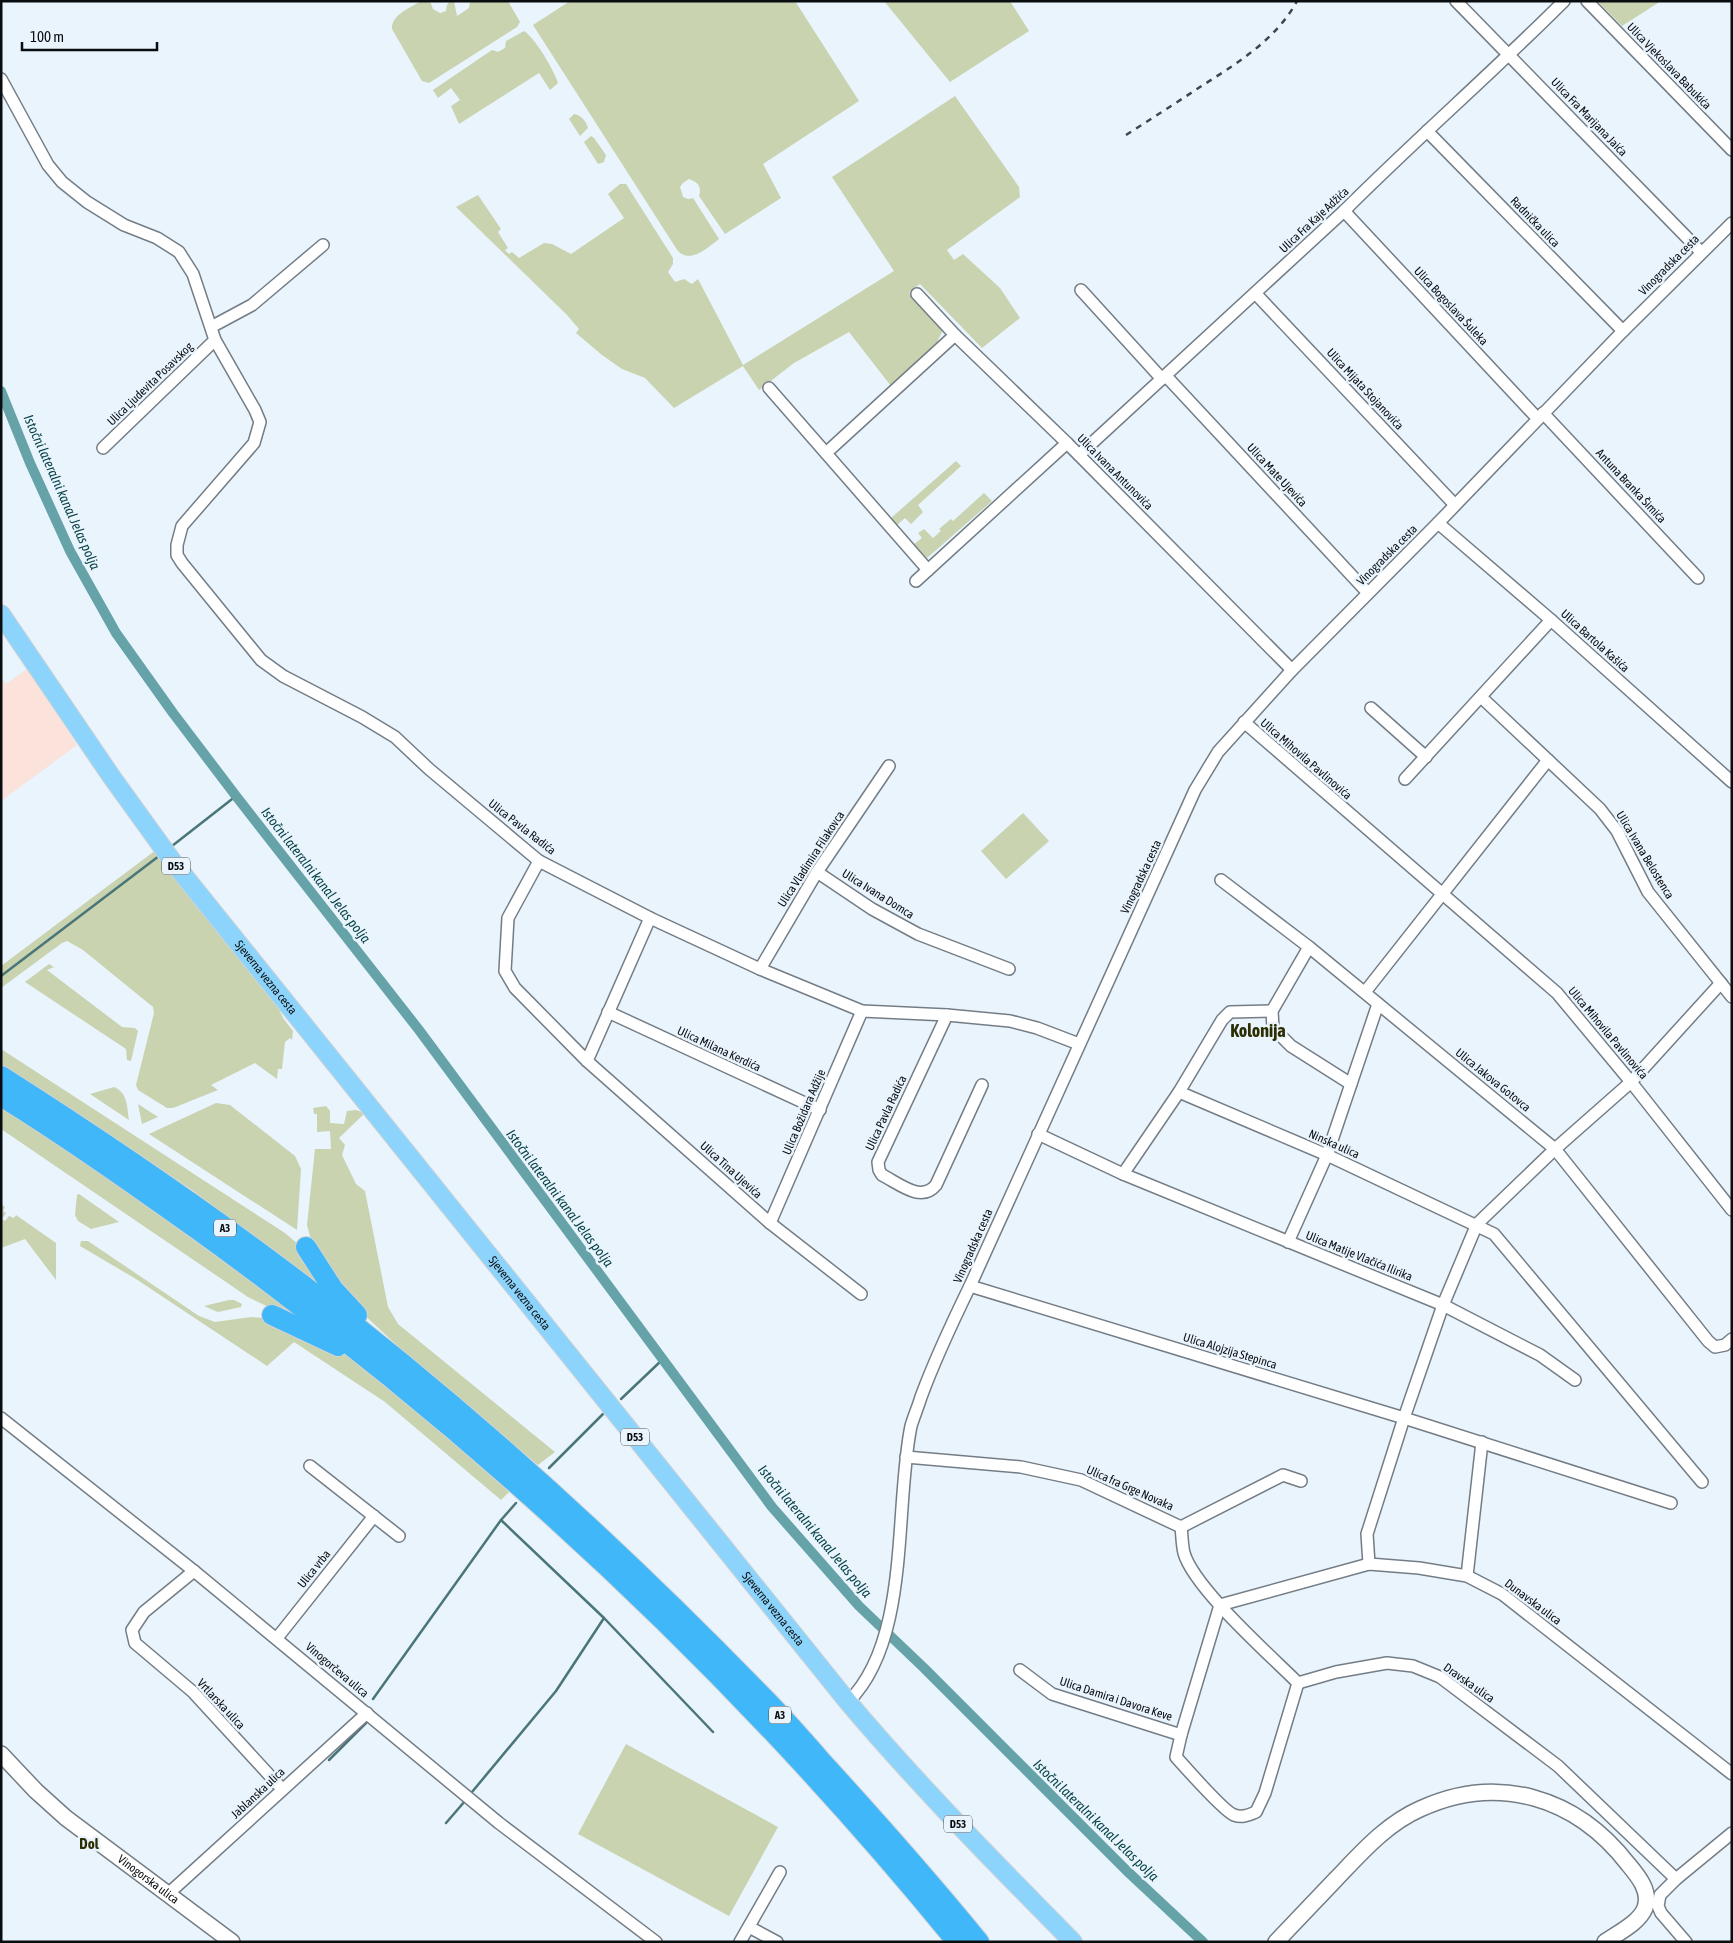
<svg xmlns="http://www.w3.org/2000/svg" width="1733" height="1943" viewBox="0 0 1733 1943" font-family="'Asap Condensed',sans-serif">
	<rect width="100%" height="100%" fill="#e9f4fd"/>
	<path fill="#fbe2da" d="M27,669L77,745L1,801V682L3,680L6,684Z"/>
	<g fill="#c9d3b0">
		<path d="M421,1H430L433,9L440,13L446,11L447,5L450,1H454L457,16L469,8L470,1H508L520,22L517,27L429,83L422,81L392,29C391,15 410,8 421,1Z"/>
		<path d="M570,1H795L859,101L763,164L781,198L725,234L699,196C702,187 698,182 689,179L683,183L680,187L683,197L688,199L693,198L719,239C710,246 694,261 682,254C679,253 676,248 674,245L533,25Z"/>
		<path d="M884,1H1010L1029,31L950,82Z"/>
		<path d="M1597,1H1661L1622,26Z"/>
		<path d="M524,31C535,38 554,70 558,83L550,90L539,73L459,124L451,106L460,100L451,88L438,98L433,90L492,50L498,52L505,48L506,41Z"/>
		<path d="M955,96L1019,187L1020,197L947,250L954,260L963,254L1000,288L1020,318L982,348L920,284L909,292L941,327L942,332L937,342L891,386L849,332L794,363L759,390L743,366L674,408L645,378L622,369L602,355L576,333L579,329L567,315L456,207L478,195L501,229L498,232L508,248L505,250L509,254L512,252L519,258L544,243L552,244L571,254L624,218L608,194L620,184H626L673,258V264L668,272L675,282L684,279L692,284L698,279L743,365L894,271L832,177Z"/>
		<path d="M574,114C581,115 586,121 588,128L580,136L569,119Z"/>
		<path d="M591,136L594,138L606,155L604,162L598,164L584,142Z"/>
		<path d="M956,461L961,466L918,505L923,512L911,524L905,518L897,525L891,518Z"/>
		<path d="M984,493L992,501L927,558L914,544L922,538L918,533L924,529L933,538L941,531L939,529L951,519L953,521Z"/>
		<path d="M1023,813L1049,841L1006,879L981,851Z"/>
		<path d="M156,850L276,1003L283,1018L293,1031L292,1040L290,1038L285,1042L282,1069H278L277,1079L255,1063L211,1085L218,1090L173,1108H167L138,1090L136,1085L154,1013L153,1007L83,950L67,941L62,943L1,988V966Z"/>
		<path d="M49,964L54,967L47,970L122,1027L135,1028L138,1031L131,1061L127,1060L126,1049L25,982Z"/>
		<path d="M1,1049L285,1233L299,1245L329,1293L192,1190L85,1118L1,1066Z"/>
		<path d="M114,1087C128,1093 127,1107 129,1120L90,1094Z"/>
		<path d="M216,1103L230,1105L295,1156L301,1169L297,1230L149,1134Z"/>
		<path d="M138,1104L158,1117L142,1124Z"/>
		<path d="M326,1106L330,1111V1123L344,1124L347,1111L356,1110L365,1113L339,1138L345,1145L342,1155L356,1184L365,1191L388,1307L398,1324L555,1452L538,1465L403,1351L359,1310L312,1244L307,1225L315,1149H331L330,1131L317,1132V1114H314L313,1108Z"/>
		<path d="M1,1107L130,1190L305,1320L285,1315L248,1297L1,1129Z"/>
		<path d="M79,1194L119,1222L91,1229L78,1221L75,1215L77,1195Z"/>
		<path d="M1,1204L5,1207L3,1211L6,1213L2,1219L5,1221L9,1216L14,1218L16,1215L56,1243V1280L25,1239L1,1248Z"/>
		<path d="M81,1241H88L199,1316L215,1322L251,1317L264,1318L333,1346L359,1364L511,1490L501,1500L385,1402L294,1342L267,1366L136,1279L80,1246Z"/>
		<path d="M229,1300H234L242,1304L241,1307L218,1312L204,1306Z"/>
		<path d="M626,1744L778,1827L729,1916L578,1834Z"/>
	</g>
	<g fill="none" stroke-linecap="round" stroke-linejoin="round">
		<g stroke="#4a767a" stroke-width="2.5">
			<path d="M172,846L236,796"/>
			<path d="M1,976L159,856"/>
			<path d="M621,1399L662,1360"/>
			<path d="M549,1468L603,1414"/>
			<path d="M501,1520L604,1618L713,1732"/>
			<path d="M373,1699L501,1520L516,1503"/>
			<path d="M329,1760L366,1723"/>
			<path d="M472,1792L556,1691L604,1618"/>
			<path d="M446,1823L465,1801"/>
		</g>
		<path stroke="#66a3a8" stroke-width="10" d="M1,391L30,463L70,551L116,633L173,713L236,796L419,1030L772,1507L859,1606L924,1668L1127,1871L1203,1942"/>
		<g stroke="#747d85" stroke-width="14">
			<g id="minor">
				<path d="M1456,1L1701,252"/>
				<path d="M1587,1L1732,150"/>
				<path d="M1,79L48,165L62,182L87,202L124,225L157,238L179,252L193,274L215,340L255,410L260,422L254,443L182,526L177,545V555L182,563L261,660L283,676L362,717L395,737L429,769L539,861L650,918L760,969L862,1011L947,1015L1010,1021L1037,1028L1079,1044"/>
				<path d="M1427,131L1623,331"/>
				<path d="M1344,211L1538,419"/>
				<path d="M1081,290L1162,379"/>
				<path d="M1255,293L1455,505"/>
				<path d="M917,294L955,335L1067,443L1292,670"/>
				<path d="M211,327L252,305L323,245"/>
				<path d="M1166,376L1368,593"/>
				<path d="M769,388L928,570"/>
				<path d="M1543,413L1698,578"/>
				<path d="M103,448L215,340"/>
				<path d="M826,453L955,335"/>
				<path d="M1079,455L1344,211C1416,139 1492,73 1564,1"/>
				<path d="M1438,523L1551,620L1732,782"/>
				<path d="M916,581L1067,443"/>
				<path d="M1481,697L1600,809L1617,831L1648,892L1732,997"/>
				<path d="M1371,708L1426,757"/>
				<path d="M1244,722L1557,993L1631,1082L1732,1210"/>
				<path d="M1405,779L1551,620"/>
				<path d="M539,861L508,918L505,971L515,988L587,1061L770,1223L861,1294"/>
				<path d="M817,872L872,909L918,934L1009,969"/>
				<path d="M1221,880L1309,947L1555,1149L1708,1341L1715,1347L1725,1345L1732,1339"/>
				<path d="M1309,947L1272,1011L1273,1028L1291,1046L1351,1084"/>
				<path d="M760,969L817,872L889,766"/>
				<path d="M1365,992L1548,760"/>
				<path d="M608,1012L820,1110"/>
				<path d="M947,1015L878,1162L879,1170L882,1175C900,1184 921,1203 936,1185L982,1085"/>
				<path d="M587,1061L650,918"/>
				<path d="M1179,1092L1327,1155L1494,1234L1702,1482"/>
				<path d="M1038,1134L1123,1174L1443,1305L1540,1355L1575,1380"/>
				<path d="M1123,1174L1179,1092L1222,1020L1230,1012L1272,1011"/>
				<path d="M770,1223L862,1011"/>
				<path d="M1288,1242L1327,1155L1378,1004"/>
				<path d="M970,1286L1404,1418L1671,1503"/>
				<path d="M1,1418L194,1571L499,1823L656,1942"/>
				<path d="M906,1457L1021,1467L1081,1480L1181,1527L1283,1475L1301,1481"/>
				<path d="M310,1466L399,1536"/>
				<path d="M1181,1527C1182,1535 1182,1545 1184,1553C1194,1588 1270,1655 1298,1683L1336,1672L1387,1663L1413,1666L1440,1677L1558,1766L1676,1879"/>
				<path d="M1369,1564L1367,1534L1404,1418L1443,1305L1477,1224L1555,1149L1631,1082L1721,983"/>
				<path d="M194,1571L144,1612L132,1630L135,1643L193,1692L282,1789"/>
				<path d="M1467,1576L1482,1442"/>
				<path d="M277,1638L374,1516"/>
				<path d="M1020,1670L1052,1694L1181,1735"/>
				<path d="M1298,1683L1265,1793L1256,1812C1248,1815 1243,1818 1234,1815C1225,1812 1184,1766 1176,1757L1181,1735L1220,1605L1369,1564L1419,1568L1467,1576L1502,1594L1732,1774"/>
				<path d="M848,1702C911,1640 894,1508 911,1426C914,1416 918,1407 921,1397C935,1359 952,1323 970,1286L1195,790L1218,752L1292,670L1438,523L1623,331L1732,223"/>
				<path d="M168,1894L367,1713"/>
				<path d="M749,1927L777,1942"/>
				<path d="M740,1942L780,1872"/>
				<path d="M1686,1942L1661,1913L1658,1906L1660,1895L1676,1879L1732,1833"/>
			</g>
		</g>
		<g stroke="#747d85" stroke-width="18">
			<g id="secondary">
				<path id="s1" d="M1,1754L36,1791L66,1818L232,1942"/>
				<path d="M1276,1942C1296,1921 1316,1900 1336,1879C1361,1853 1386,1824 1420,1809C1498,1773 1576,1797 1628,1864C1638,1876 1651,1891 1645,1908C1639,1923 1618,1933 1605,1942"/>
			</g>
		</g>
		<g stroke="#d3d3d4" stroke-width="20">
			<g id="primary">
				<path id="s2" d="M1,614L111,776L173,862L848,1702C919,1786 996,1864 1073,1942"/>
			</g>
		</g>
		<g stroke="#d3d3d4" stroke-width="22">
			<g id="motorway">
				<path d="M1,1076C103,1141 203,1209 299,1282C464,1407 617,1547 761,1695C783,1717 803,1740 823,1763C877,1822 929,1881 979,1942"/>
				<path d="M1,1096C69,1138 134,1184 198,1230C480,1433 737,1672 957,1942"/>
				<path d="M306,1247L333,1289L357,1315"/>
				<path d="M272,1315L338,1346"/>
			</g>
		</g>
		<use href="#minor" stroke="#fff" stroke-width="11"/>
		<use href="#secondary" stroke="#fff" stroke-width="15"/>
		<use href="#primary" stroke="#8cd4fb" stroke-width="18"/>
		<use href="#motorway" stroke="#3fb7f8" stroke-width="20"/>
		<path stroke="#41464a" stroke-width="2.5" stroke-dasharray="6 6" stroke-linecap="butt" d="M1126,135C1151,119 1176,103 1200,87C1236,64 1276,40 1297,1"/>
	</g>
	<g text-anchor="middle" stroke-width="5" stroke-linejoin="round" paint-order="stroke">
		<g fill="#e9f4fd" stroke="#4d5257" stroke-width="1">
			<rect x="162" y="857.5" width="28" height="17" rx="4"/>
			<rect x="214" y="1219.5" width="22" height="17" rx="4"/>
			<rect x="621" y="1428.5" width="28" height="17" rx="4"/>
			<rect x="769" y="1706.5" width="22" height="17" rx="4"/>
			<rect x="944" y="1815.5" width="28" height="17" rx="4"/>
		</g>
		<g font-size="11" font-weight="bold" fill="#0a0d10">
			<text x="176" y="870">D53</text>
			<text x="225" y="1232">A3</text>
			<text x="635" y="1441">D53</text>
			<text x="780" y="1719">A3</text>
			<text x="958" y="1828">D53</text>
		</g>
		<g font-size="12" fill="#0a0d10" stroke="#e9f4fd">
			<text transform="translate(1669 66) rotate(46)" y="4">Ulica Vjekoslava Babukića</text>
			<text transform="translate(1589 117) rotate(46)" y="4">Ulica Fra Marijana Jaića</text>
			<text transform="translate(1314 220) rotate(-43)" y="4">Ulica Fra Kaje Adžića</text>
			<text transform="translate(1535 222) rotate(46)" y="4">Radnička ulica</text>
			<text transform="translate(1669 265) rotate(-45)" y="4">Vinogradska cesta</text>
			<text transform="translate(1451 306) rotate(47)" y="4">Ulica Bogoslava Šuleka</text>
			<text transform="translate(150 384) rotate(-44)" y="4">Ulica Ljudevita Posavskog</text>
			<text transform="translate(1365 389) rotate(47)" y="4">Ulica Mijata Stojanovića</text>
			<text transform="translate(1115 472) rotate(45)" y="4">Ulica Ivana Antunovića</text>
			<text transform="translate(1277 475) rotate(47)" y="4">Ulica Mate Ujevića</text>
			<text transform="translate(1631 486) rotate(47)" y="4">Antuna Branka Šimića</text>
			<text transform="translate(1387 555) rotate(-45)" y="4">Vinogradska cesta</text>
			<text transform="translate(1595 641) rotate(42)" y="4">Ulica Bartola Kašića</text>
			<text transform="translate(1306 759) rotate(41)" y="4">Ulica Mihovila Pavlinovića</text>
			<text transform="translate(522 827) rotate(38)" y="4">Ulica Pavla Radića</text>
			<text transform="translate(1645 855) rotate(59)" y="4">Ulica Ivana Belostenca</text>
			<text transform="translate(811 859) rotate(-57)" y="4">Ulica Vladimira Filakovca</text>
			<text transform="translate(1141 877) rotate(-65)" y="4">Vinogradska cesta</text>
			<text transform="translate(878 894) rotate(32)" y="4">Ulica Ivana Domca</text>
			<text dy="4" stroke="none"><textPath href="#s2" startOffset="450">Sjeverna vezna cesta</textPath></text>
			<text transform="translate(1608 1033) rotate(50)" y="4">Ulica Mihovila Pavlinovića</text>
			<text transform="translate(719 1049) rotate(25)" y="4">Ulica Milana Kerdića</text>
			<text transform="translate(1493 1080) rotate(39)" y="4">Ulica Jakova Gotovca</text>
			<text transform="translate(804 1112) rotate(-67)" y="4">Ulica Božidara Adžije</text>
			<text transform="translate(886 1113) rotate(-65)" y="4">Ulica Pavla Radića</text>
			<text transform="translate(1334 1144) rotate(24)" y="4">Ninska ulica</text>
			<text transform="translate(731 1170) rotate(42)" y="4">Ulica Tina Ujevića</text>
			<text transform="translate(973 1246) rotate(-66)" y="4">Vinogradska cesta</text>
			<text transform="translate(1359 1256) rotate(22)" y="4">Ulica Matije Vlačića Ilirika</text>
			<text dy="4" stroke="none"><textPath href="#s2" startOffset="855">Sjeverna vezna cesta</textPath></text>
			<text transform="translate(1230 1351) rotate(17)" y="4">Ulica Alojzija Stepinca</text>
			<text transform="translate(1130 1488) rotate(24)" y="4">Ulica fra Grge Novaka</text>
			<text transform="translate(314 1569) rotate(-51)" y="4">Ulica vrba</text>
			<text transform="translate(1533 1602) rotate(37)" y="4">Dunavska ulica</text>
			<text dy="4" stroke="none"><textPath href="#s2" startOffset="1260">Sjeverna vezna cesta</textPath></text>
			<text transform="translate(337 1670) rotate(40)" y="4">Vinogorčeva ulica</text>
			<text transform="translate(1469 1683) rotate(35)" y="4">Dravska ulica</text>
			<text transform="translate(1116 1699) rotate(18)" y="4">Ulica Damira i Davora Keve</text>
			<text transform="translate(221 1704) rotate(47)" y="4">Vrtlarska ulica</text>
			<text transform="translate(258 1793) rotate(-43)" y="4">Jablanska ulica</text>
			<text dy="4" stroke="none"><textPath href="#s1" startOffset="194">Vinogorska ulica</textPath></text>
		</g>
		<g font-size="14" font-style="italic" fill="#094448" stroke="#e9f4fd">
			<text transform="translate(62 492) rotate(66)" y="5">Istočni lateralni kanal Jelas polja</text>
			<text transform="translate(316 875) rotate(52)" y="5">Istočni lateralni kanal Jelas polja</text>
			<text transform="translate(560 1198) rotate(53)" y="5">Istočni lateralni kanal Jelas polja</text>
			<text transform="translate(815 1531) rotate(50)" y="5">Istočni lateralni kanal Jelas polja</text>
			<text transform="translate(1096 1820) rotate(44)" y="5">Istočni lateralni kanal Jelas polja</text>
		</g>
		<g font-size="15" font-weight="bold" fill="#2b2d03" stroke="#e9f4fd">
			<text x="89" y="1849">Dol</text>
		</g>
		<g font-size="18" font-weight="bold" fill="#2b2d03" stroke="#e9f4fd">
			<text x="1258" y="1037">Kolonija</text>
		</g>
	</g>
	<rect width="1733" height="1943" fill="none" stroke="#0a0d10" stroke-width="5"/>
	<path d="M22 42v8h135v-8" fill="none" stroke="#0a0d10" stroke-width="2.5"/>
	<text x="30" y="42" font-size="15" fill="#0a0d10" stroke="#e9f4fd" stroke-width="4" paint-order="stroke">100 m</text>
</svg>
